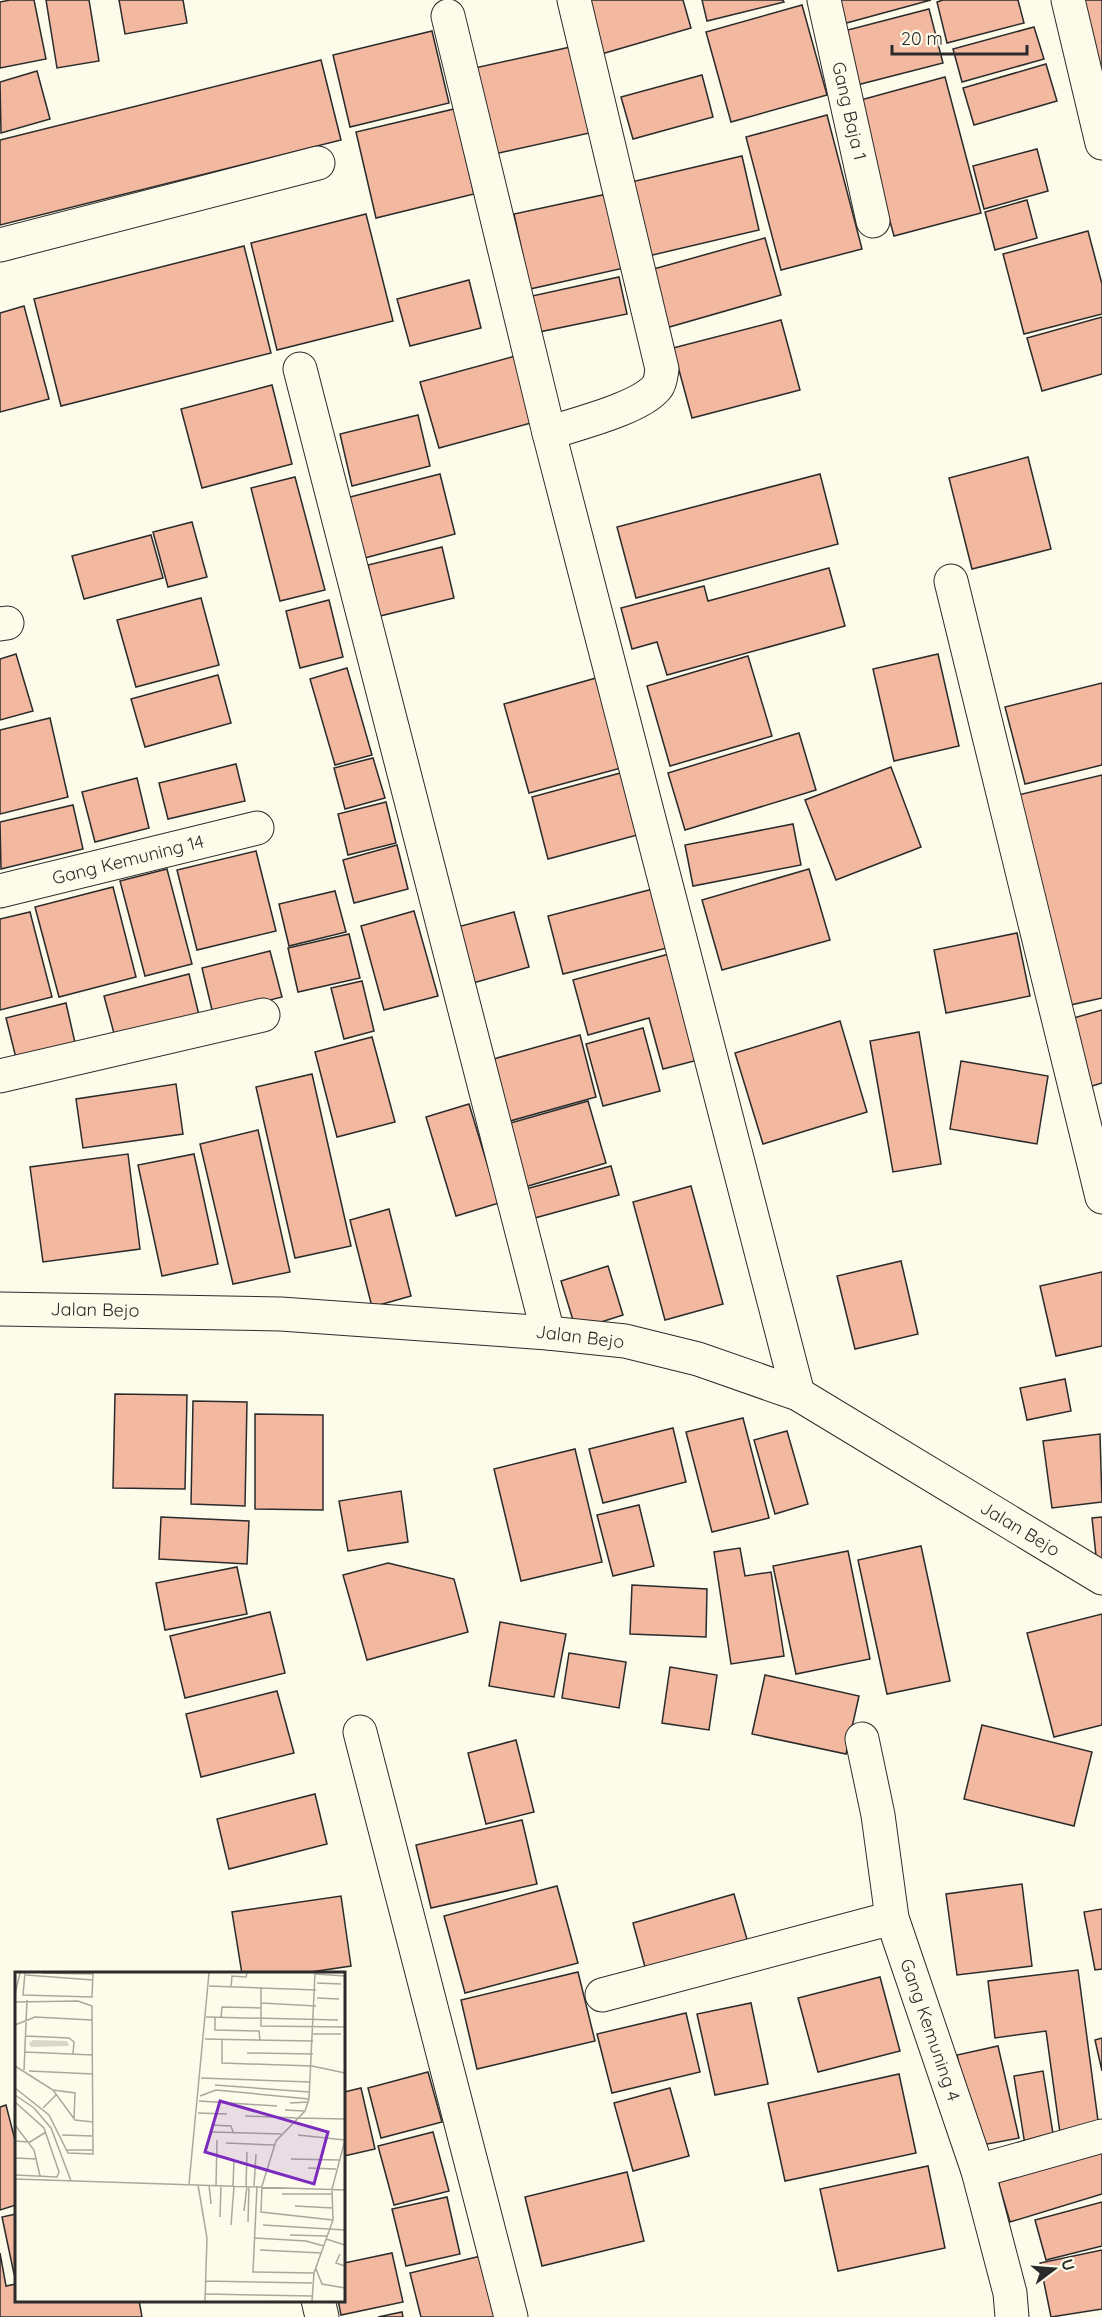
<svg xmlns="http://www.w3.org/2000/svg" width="1102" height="2317" viewBox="0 0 1102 2317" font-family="Quicksand,sans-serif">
	<rect width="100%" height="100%" fill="#fdfbea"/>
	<g fill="#f2b8a0" stroke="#2b2b2b" stroke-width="1.5">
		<path d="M10,0H34L46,59L0,68V2Z"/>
		<path d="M46,0H89L99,61L57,68Z"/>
		<path d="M119,0H183L187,23L125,34Z"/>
		<path d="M582,0H683L691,28L598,55Z"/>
		<path d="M702,0H783L784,2L707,21Z"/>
		<path d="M833,0H931L839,25Z"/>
		<path d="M943,0H1018L1024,23L947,43L937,2Z"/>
		<path d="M1076,0H1102V102Z"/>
		<path d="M802,5L827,95L731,122L706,32Z"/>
		<path d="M929,9L943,63L853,86L840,32Z"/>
		<path d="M1034,27L1044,59L962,82L953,49Z"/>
		<path d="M432,31L449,103L350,127L333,55Z"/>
		<path d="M575,46L594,132L490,155L470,69Z"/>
		<path d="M321,60L341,140L0,225V140Z"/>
		<path d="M1046,64L1057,101L974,125L963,88Z"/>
		<path d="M37,71L50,119L1,133L0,82Z"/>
		<path d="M702,75L713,117L633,139L621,97Z"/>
		<path d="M945,77L981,213L894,236L857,101Z"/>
		<path d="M454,109L474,194L376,218L356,132Z"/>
		<path d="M827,115L862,249L781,270L746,137Z"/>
		<path d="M1037,149L1048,191L984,209L973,166Z"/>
		<path d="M742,156L759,230L644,257L627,183Z"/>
		<path d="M607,194L624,268L530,289L514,214Z"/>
		<path d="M1027,200L1037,238L995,250L985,212Z"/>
		<path d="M366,214L393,321L277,350L251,243Z"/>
		<path d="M1088,231L1102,284V314L1024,334L1003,254Z"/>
		<path d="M765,238L781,295L666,328L650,270Z"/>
		<path d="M244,246L271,353L61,406L34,299Z"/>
		<path d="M619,277L627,314L539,332L532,296Z"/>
		<path d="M469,280L481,328L410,346L397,299Z"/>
		<path d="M24,306L49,399L0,412V313Z"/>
		<path d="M1102,317V374L1042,391L1027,338Z"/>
		<path d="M781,320L800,390L692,418L673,348Z"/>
		<path d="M523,354L542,420L439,448L420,382Z"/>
		<path d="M272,385L292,464L202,488L181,409Z"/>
		<path d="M418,415L430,466L352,486L340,434Z"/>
		<path d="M1028,457L1051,549L972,569L949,478Z"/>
		<path d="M440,474L455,534L361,559L346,498Z"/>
		<path d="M820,474L838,544L636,598L617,527Z"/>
		<path d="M295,477L325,590L280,601L251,488Z"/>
		<path d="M192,522L207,577L168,587L153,532Z"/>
		<path d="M151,535L163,578L84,599L72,556Z"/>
		<path d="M442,547L454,598L380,616L368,565Z"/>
		<path d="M829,568L845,626L667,675L657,642L632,649L621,608L704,586L708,601Z"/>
		<path d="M201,598L219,665L136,687L117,620Z"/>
		<path d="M329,600L343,657L300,668L286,611Z"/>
		<path d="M16,654L33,711L0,720V659Z"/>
		<path d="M938,654L959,746L894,761L873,669Z"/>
		<path d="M748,656L772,736L670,766L647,686Z"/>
		<path d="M347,668L372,755L335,765L310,679Z"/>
		<path d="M218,675L231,723L145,747L131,699Z"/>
		<path d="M596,678L621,768L529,793L504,704Z"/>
		<path d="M1102,683V765L1025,784L1005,707Z"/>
		<path d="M50,718L68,797L0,814V730Z"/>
		<path d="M799,733L816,790L685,830L668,773Z"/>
		<path d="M373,758L385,798L345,809L334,768Z"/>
		<path d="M236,764L245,801L168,819L159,783Z"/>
		<path d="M891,767L921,847L836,880L805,800Z"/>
		<path d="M624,772L641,834L548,859L532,797Z"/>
		<path d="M1102,775V998L1066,1006L1018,795Z"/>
		<path d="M137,778L149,828L95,842L82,792Z"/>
		<path d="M386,802L396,843L348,855L338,814Z"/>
		<path d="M73,805L83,849L1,869L0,822Z"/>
		<path d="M793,824L801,865L693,886L685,845Z"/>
		<path d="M397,845L408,889L354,903L343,860Z"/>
		<path d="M256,851L276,931L197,950L177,870Z"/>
		<path d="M167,869L192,964L145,976L120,881Z"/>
		<path d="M809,869L830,940L722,970L702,900Z"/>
		<path d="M113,887L136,977L59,997L35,907Z"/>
		<path d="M653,889L667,948L563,974L548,916Z"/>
		<path d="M335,891L346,932L289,946L279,904Z"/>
		<path d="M414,911L438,996L384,1010L361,926Z"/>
		<path d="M30,912L52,997L0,1010V919Z"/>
		<path d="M514,912L529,967L466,985L450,929Z"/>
		<path d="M1017,933L1030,996L946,1013L934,950Z"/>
		<path d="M349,934L360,978L298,992L288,948Z"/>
		<path d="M270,951L282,997L213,1014L202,968Z"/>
		<path d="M669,954L698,1060L663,1069L649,1018L588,1035L573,980Z"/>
		<path d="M189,974L199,1015L115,1037L104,996Z"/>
		<path d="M362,981L374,1031L344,1039L331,988Z"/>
		<path d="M66,1003L76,1047L17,1062L6,1018Z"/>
		<path d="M1102,1010V1083L1089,1087L1070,1019Z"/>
		<path d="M840,1021L867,1112L763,1144L735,1053Z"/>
		<path d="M643,1028L660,1091L603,1106L586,1044Z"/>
		<path d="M919,1032L941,1164L893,1172L870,1041Z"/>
		<path d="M580,1035L596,1097L503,1123L486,1061Z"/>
		<path d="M372,1037L395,1122L337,1137L315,1052Z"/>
		<path d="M961,1061L1048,1076L1037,1144L950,1129Z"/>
		<path d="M312,1074L351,1246L295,1258L256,1087Z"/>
		<path d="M176,1084L183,1134L83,1148L76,1099Z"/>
		<path d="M588,1101L606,1163L518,1189L500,1126Z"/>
		<path d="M469,1104L499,1203L456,1216L426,1117Z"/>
		<path d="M258,1130L290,1272L233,1284L200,1144Z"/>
		<path d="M128,1154L140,1249L43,1262L30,1167Z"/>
		<path d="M194,1154L218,1264L162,1276L138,1165Z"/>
		<path d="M611,1166L619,1195L531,1219L522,1190Z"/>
		<path d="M691,1186L723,1304L665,1320L633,1202Z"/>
		<path d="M389,1209L411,1296L372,1307L350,1220Z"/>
		<path d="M901,1261L918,1334L855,1349L837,1276Z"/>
		<path d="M608,1266L623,1315L576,1330L561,1281Z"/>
		<path d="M1102,1272V1346L1056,1356L1040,1286Z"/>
		<path d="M1065,1379L1071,1411L1027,1420L1020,1388Z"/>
		<path d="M115,1394L187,1395L185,1489L113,1488Z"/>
		<path d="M193,1401L247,1402L245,1506L191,1504Z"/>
		<path d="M255,1414L323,1415V1510L255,1509Z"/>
		<path d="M743,1418L769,1518L712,1532L686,1432Z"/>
		<path d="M673,1428L686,1482L603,1503L589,1449Z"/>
		<path d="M787,1431L808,1504L775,1514L754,1440Z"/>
		<path d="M1100,1434L1102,1502L1052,1508L1043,1441Z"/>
		<path d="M575,1449L602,1562L521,1581L494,1469Z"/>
		<path d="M401,1491L408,1542L348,1551L339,1501Z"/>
		<path d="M639,1505L654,1566L613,1576L597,1515Z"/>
		<path d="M161,1517L249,1521L247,1564L159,1559Z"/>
		<path d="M1102,1517V1565H1097L1092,1518Z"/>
		<path d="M921,1546L950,1681L887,1694L858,1560Z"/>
		<path d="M740,1548L745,1576L771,1572L784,1656L731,1664L714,1552Z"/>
		<path d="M848,1551L870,1659L796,1674L773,1566Z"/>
		<path d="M388,1563L454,1579L468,1632L367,1660L343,1575Z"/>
		<path d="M237,1567L247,1614L165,1630L156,1583Z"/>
		<path d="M632,1585L707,1589L706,1637L630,1634Z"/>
		<path d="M270,1612L285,1673L185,1698L170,1636Z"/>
		<path d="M1102,1614V1725L1054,1737L1027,1633Z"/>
		<path d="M500,1622L566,1634L554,1697L489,1686Z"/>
		<path d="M569,1653L626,1662L619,1708L562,1698Z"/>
		<path d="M670,1667L717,1675L709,1730L662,1723Z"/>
		<path d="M765,1675L859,1696L846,1754L752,1734Z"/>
		<path d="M277,1691L294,1753L201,1777L186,1714Z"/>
		<path d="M982,1725L1092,1752L1074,1826L964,1799Z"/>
		<path d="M516,1740L534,1812L486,1824L468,1753Z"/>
		<path d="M315,1794L327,1844L229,1869L217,1819Z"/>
		<path d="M522,1820L537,1884L431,1908L416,1845Z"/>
		<path d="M1022,1884L1032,1966L957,1975L946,1894Z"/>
		<path d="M557,1886L578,1963L465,1993L444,1916Z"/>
		<path d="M734,1894L750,1950L648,1978L633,1923Z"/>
		<path d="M341,1896L351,1966L297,1974H242L232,1912Z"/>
		<path d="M1102,1909V1969L1095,1970L1084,1912Z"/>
		<path d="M1078,1970L1099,2128L1060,2133L1046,2031L995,2038L988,1981Z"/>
		<path d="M578,1972L595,2041L477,2069L461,2000Z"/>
		<path d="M880,1977L900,2051L818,2072L798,1998Z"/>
		<path d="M751,2003L768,2084L715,2095L697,2014Z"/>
		<path d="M686,2013L700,2072L612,2093L597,2034Z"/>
		<path d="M1102,2038V2071L1095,2040Z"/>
		<path d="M998,2046L1019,2138L977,2146L957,2055Z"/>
		<path d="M1043,2071L1054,2140L1025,2145L1014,2076Z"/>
		<path d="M428,2072L442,2122L381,2138L368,2088Z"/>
		<path d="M899,2074L916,2153L785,2181L768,2103Z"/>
		<path d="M361,2088L375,2149L344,2156V2092Z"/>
		<path d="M670,2088L689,2156L633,2171L614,2103Z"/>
		<path d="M6,2105L16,2144V2205L0,2210V2107Z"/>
		<path d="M433,2132L449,2191L394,2205L378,2146Z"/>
		<path d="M1102,2143V2194L1010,2222L996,2174Z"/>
		<path d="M928,2166L945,2248L838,2271L820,2189Z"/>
		<path d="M627,2172L644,2241L542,2266L525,2197Z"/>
		<path d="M447,2197L460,2254L406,2266L392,2209Z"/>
		<path d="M1102,2202V2246L1046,2260L1035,2220Z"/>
		<path d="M16,2214V2274H14L2,2217Z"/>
		<path d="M1102,2250V2309L1051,2317L1040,2263Z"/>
		<path d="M0,2253L6,2286L16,2284V2300H139L142,2317H0Z"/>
		<path d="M392,2253L403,2302L341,2315L338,2300H344V2263Z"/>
		<path d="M485,2255L501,2317H421L410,2273Z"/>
		<path d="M402,2312L403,2317H378Z"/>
	</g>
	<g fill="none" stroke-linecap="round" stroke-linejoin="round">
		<g stroke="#2b2b2b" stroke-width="35">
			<g id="minor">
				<path d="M824,0L873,221"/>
				<path d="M1068,0L1102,143"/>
				<path d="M448,16L549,433L798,1394"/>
				<path d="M0,245L318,163"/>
				<path d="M300,369L548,1333"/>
				<path d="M549,433C576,424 641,408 657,387C661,382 661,374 662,369L574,0"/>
				<path d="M951,581L1102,1197"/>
				<path d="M0,624L7,623"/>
				<path d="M0,891L257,828"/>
				<path d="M0,1076L263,1015"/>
				<path d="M0,1309L281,1314L548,1333L625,1341L698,1359L798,1394L1102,1578"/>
				<path d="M360,1732L511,2317"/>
				<path d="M862,1739L878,1815L892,1918L978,2171L1010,2293L1012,2317"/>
				<path d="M602,1995L892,1918"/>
				<path d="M978,2171L1102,2136"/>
				<path d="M318,2300L322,2317"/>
			</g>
		</g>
		<use href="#minor" stroke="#fdfbea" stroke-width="33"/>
	</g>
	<g text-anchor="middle" stroke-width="4.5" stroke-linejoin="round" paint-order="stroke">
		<g font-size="18" fill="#2b2b2b" stroke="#fdfbea">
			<text transform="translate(849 111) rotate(77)" y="6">Gang Baja 1</text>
			<text transform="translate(128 860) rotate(-14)" y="6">Gang Kemuning 14</text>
			<text transform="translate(95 1310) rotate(1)" y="6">Jalan Bejo</text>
			<text transform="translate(580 1337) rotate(7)" y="6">Jalan Bejo</text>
			<text transform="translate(1020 1529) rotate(31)" y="6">Jalan Bejo</text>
			<text transform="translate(930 2030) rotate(71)" y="6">Gang Kemuning 4</text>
		</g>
	</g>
	<g transform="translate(15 1972)">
		<rect width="330" height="330" fill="#fdfbea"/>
		<path d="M18,68L52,69L54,74L16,75L14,71Z" fill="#d8d7c9"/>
		<path fill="none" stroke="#a9a89e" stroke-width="1.5" d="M10,1L8,23L77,25L78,1M27,1L78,2M300,1L294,127L290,139L261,169L247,214L246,240L318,248M301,2L330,4M11,3L78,8M302,11L326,12M194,14L301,18M216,15L217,4L231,5L232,1M246,15V54L330,55M0,22L5,1M302,26L324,27M0,30L63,29L77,34L78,182L53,181L34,143L0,116M246,31L301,34M191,45L323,48M200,46V58L244,59L245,68M206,46L207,35L246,36M0,53L20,45L77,48M298,62H326M11,64L54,66L59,70L58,82M190,67L298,69M207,68V91L297,94L330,101M10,80L78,83M232,81L298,82M0,94L38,118L60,148L78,150M9,98L12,28M14,99L78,102M186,106L295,110M200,113L294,120M38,118L60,121L59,146M0,123L19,136L36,156L56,209M185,124L201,118L294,127M184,129L262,134M0,130L29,156L44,200L42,205L0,203M275,131L293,130M28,136L41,123M270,138L289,139M183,141L212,142M230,144L282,146M283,146L330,147M0,153L19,178L25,204M196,153L216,154L218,160M197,160L266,162M47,163L78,164M283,163L330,168M0,169L15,170L31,160M211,171L260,173M52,178H78M0,186L22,187M276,187L324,188M293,196L321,197M0,207L330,218M174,212L194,1M183,213L192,266L190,329M194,213L196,232M201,213L202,168M218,214L219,188M231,214L232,180M239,214L241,182M242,214L238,300L299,301M267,222H317M280,234L318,236M229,239L232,214M205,245L206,213M233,250L234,214M216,253L219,214M248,253L330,258M275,263L312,264M240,266L291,269L309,274M311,267L330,273M245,278L307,281M325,282L321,291L330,294M301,297L307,312L330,316M190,309L297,311M191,322L297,324M297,329L299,301L318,248L317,217L330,168"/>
		<path fill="#7b2cbf" fill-opacity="0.15" stroke="#7b2cbf" stroke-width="3" d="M205,129L313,160L299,212L190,180Z"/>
		<rect width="330" height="330" fill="none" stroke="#2b2b2b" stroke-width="3"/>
	</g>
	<g transform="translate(1054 2269) rotate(74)" stroke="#fdfbea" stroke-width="4.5" paint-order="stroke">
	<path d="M0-4.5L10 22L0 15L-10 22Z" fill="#2b2b2b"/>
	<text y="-9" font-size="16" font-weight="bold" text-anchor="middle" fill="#2b2b2b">U</text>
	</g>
	<path d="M892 45v9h135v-9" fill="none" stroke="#2b2b2b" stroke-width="3"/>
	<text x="901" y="45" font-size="18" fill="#2b2b2b" stroke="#fdfbea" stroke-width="4.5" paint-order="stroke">20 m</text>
</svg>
